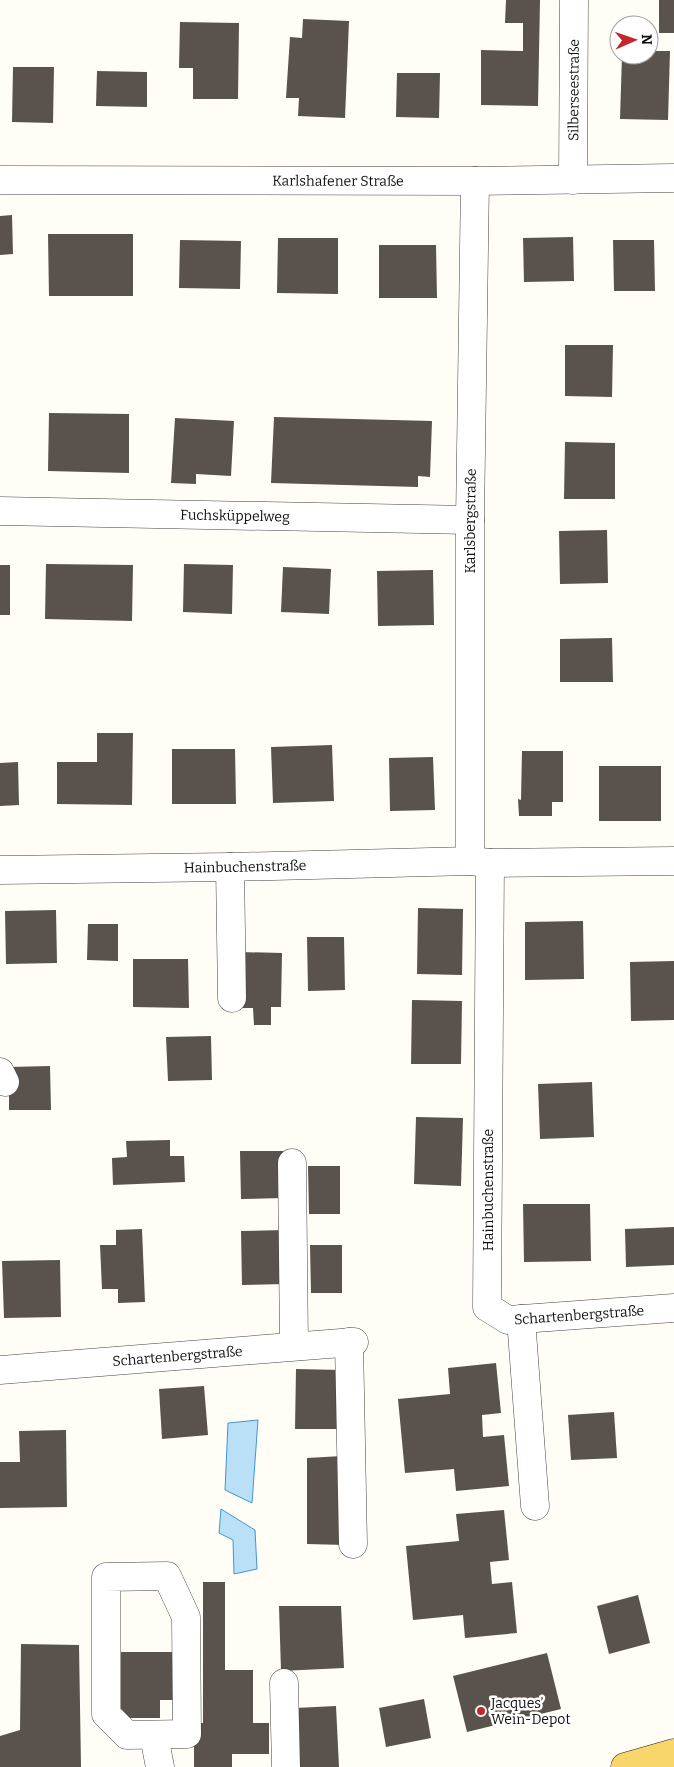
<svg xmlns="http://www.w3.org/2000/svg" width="674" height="1767" viewBox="0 0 674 1767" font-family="Bitter,serif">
	<rect width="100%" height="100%" fill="#fffdf5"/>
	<g fill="#b9e0f7" stroke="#3f96cf">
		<path d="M258,1420L252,1503L225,1490L228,1423Z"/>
		<path d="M221,1509L255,1530L257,1569L234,1574L233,1540L219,1533Z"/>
	</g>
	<g fill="#5a524d">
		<path d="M506,0H540L538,106L481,105V50L523,51V23H505Z"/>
		<rect x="659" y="0" width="15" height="33"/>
		<path d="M303,19L349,21L345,118L298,116L299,98H286L290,37L302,38Z"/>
		<path d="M180,22L239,23L238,99H193V68H179Z"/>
		<path d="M649,51H670L668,120L620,119L622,55H649Z"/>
		<path d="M13,67H54L53,123L12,122Z"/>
		<path d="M97,71L147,72V107L96,106Z"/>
		<path d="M397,73H440L439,118L396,117Z"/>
		<path d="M12,215L13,254L0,255V216Z"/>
		<path d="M48,234H133V296H49Z"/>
		<path d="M573,237L574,281L524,282L523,238Z"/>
		<path d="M278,238H338V294L277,293Z"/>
		<path d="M180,240L241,241L240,289L179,288Z"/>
		<path d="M613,240H654L655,291H614Z"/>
		<path d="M379,245H436L437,298H379Z"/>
		<path d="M565,345H613L612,397L565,396Z"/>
		<path d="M49,413L129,414V473L48,471Z"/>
		<path d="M274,417L432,421L430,477L418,476V487L271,483Z"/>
		<path d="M175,418L234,421L231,476L196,474V484L171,483Z"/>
		<path d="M565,442L615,443V499H564Z"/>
		<path d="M607,530L608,583L560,584L559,531Z"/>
		<path d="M46,564L133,565L132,621L45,619Z"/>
		<path d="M184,564L233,565L232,614L183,612Z"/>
		<rect x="0" y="565" width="10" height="50"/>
		<path d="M283,567L331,569L329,614L281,612Z"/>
		<path d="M433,570L434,625L378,626L377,571Z"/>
		<path d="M612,638L613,682H560V639Z"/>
		<path d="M97,733H133L132,805L57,804V762H97Z"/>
		<path d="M332,745L334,801L273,803L271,747Z"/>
		<path d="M172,749H235L236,804H172Z"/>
		<path d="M522,751H563V802H552V816H519L518,799L521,800Z"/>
		<path d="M433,757L435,810L390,811L389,758Z"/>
		<path d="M18,762L19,805L0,806V763Z"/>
		<rect x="599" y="766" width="62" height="55"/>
		<path d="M418,908L463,909L462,975L417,974Z"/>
		<path d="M56,910L57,963L6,964L5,911Z"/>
		<path d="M583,921L584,979L525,980V922Z"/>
		<path d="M88,924H118V961L87,960Z"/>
		<path d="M307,937H344L345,990L308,991Z"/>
		<path d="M239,952L282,953L281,1007H271V1025H254L253,1008H238Z"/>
		<path d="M133,959H188L189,1008L133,1007Z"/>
		<path d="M674,961V1020L631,1021L630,962Z"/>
		<path d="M412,1000L462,1001L461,1064H411Z"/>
		<path d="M211,1036L212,1080L168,1081L166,1037Z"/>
		<path d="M50,1066L51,1110H9V1067Z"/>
		<path d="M592,1082L594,1137L540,1139L538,1084Z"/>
		<path d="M416,1117L463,1118L461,1186L414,1184Z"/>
		<path d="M170,1140V1156H184L185,1182L113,1185L112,1158L127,1157L126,1141Z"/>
		<path d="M240,1151H283L284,1198L241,1199Z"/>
		<path d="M308,1166H340V1214H309Z"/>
		<path d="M523,1204H590L591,1261L524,1262Z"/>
		<path d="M674,1227V1265L626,1267L625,1229Z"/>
		<path d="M142,1229L145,1302L118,1303V1289H102L100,1245H116V1230Z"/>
		<path d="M285,1230V1284L242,1285L241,1231Z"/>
		<path d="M310,1245H342V1293H311Z"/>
		<path d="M60,1260L61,1317L4,1318L2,1261Z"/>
		<path d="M496,1363L501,1413L482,1415L483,1437L504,1435L509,1486L456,1491L454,1469L405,1473L398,1399L450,1394L448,1368Z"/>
		<path d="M296,1369L341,1370L340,1429H295Z"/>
		<path d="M204,1386L208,1435L162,1439L159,1389Z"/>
		<path d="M614,1412L617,1458L571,1460L568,1415Z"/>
		<path d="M66,1430L67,1507L0,1508V1462H20L19,1431Z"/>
		<path d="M342,1456L345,1545L307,1544V1458Z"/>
		<path d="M504,1510L509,1560L490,1562L492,1584L512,1582L517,1633L465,1638L463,1615L413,1620L406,1546L459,1541L456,1514Z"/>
		<path d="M203,1582H225V1670H253V1723H269V1754H232V1767H194V1723H203Z"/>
		<path d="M638,1595L650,1643L609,1654L597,1606Z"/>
		<path d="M279,1606H341L344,1668L281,1671Z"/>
		<path d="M21,1644L79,1645L81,1767H0V1736L20,1730Z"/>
		<path d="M121,1652H178V1700H160V1718H121Z"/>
		<path d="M547,1653L561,1709L467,1732L453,1676Z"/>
		<path d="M424,1699L431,1738L386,1747L379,1708Z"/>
		<path d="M336,1706L339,1767H298L295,1708Z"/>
	</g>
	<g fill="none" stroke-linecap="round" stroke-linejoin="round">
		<g stroke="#444" stroke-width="29">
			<g id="minor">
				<path id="s1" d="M0,180L475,181L674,178"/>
				<path id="s2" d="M573,180L574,0"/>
				<path id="s3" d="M0,511L470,520"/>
				<path id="s4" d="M470,861V520L475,181"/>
				<path id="s5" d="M490,863L487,1307L508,1320L674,1308"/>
				<path d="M230,867L232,998"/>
				<path id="s6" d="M0,870L230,867L470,861L490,863L674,861"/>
				<path d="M0,1072L5,1082"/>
				<path d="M292,1163L294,1346"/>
				<path d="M521,1319L535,1506"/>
				<path d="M349,1342L353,1544"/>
				<path id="s7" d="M0,1370L354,1342"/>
				<path d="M167,1576L186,1617L187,1734L127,1735L106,1714V1577Z"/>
				<path d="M284,1683L286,1767"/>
				<path d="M154,1736L160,1767"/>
			</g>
		</g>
		<g stroke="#222" stroke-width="29">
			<path id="major" d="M625,1767L674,1753"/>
		</g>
		<use href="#minor" stroke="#fff" stroke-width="28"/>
		<use href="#major" stroke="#f9d66b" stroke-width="28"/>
	</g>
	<circle fill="#c4262e" stroke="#fff" stroke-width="2" cx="481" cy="1711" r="5"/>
	<g text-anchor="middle" stroke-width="5" stroke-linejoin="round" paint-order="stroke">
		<g font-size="14" fill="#111" stroke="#fff">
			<text dy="5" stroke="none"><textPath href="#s2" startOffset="90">Silberseestraße</textPath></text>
			<text dy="5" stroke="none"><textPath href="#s1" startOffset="338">Karlshafener Straße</textPath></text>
			<text dy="5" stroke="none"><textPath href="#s3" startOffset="235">Fuchsküppelweg</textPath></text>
			<text dy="5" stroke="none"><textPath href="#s4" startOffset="340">Karlsbergstraße</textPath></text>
			<text dy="5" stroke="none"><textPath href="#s6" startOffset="245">Hainbuchenstraße</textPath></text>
			<text transform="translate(488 1190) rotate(-90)" y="5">Hainbuchenstraße</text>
			<text dy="5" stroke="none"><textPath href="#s5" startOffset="540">Schartenbergstraße</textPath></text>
			<text dy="5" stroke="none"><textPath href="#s7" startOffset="178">Schartenbergstraße</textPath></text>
		</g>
		<g font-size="14" fill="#111" stroke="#fff" text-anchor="start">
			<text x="491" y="1708">Jacques’<tspan x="491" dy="16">Wein-Depot</tspan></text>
		</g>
	</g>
	<g transform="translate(634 40) rotate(88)"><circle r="24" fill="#ffffff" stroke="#a0a0a0"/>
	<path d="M0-4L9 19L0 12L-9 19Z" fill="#c4262e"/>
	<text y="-8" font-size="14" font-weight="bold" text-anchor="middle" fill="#111111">N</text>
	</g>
</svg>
